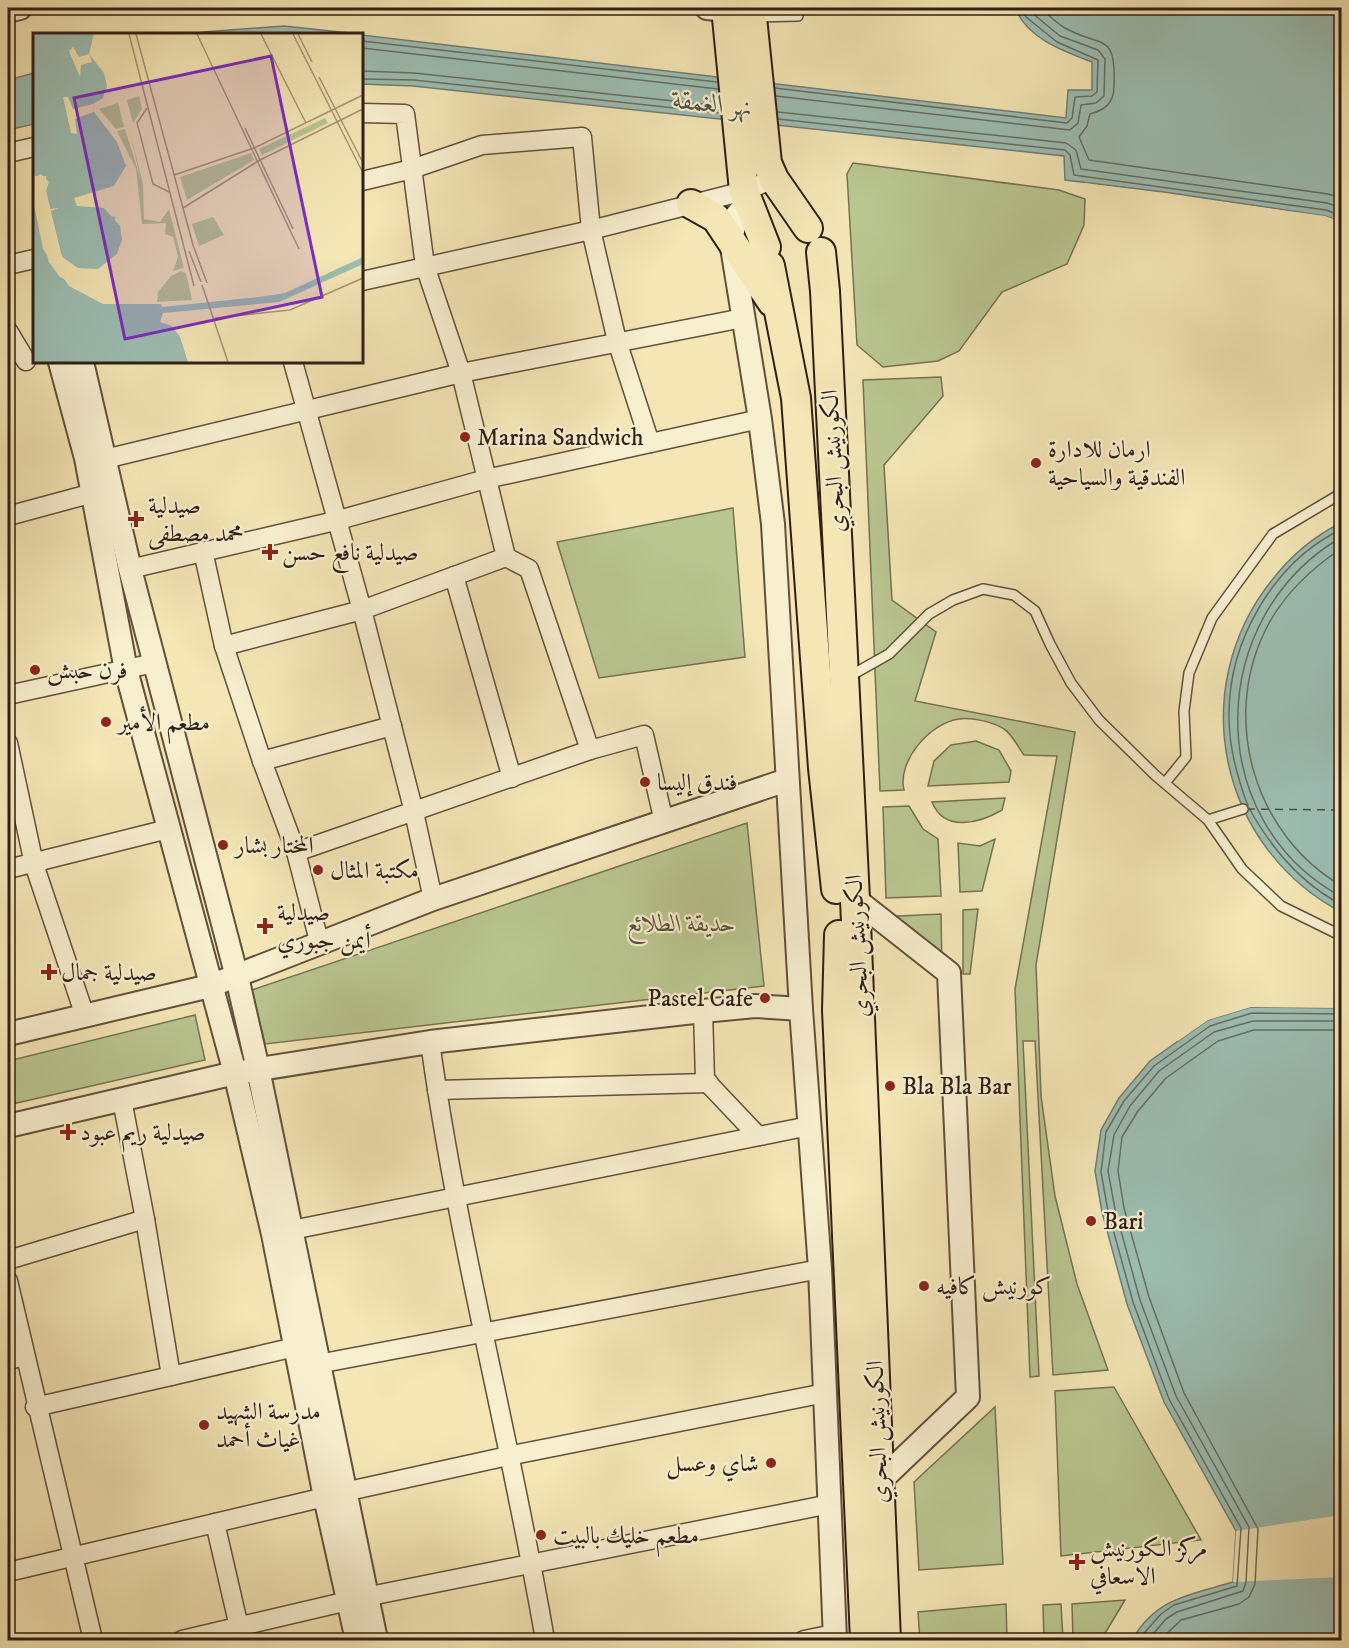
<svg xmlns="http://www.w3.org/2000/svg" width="1349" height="1648" viewBox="0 0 1349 1648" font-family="'IM FELL DW Pica',Amiri,serif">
	<rect width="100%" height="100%" fill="#f4e6b5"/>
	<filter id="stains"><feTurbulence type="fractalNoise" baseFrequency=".00333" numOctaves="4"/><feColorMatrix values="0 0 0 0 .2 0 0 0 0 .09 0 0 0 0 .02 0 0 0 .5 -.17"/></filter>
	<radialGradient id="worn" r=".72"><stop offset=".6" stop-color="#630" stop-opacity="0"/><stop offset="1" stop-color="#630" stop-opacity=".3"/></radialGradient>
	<g fill="#b9c690" stroke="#747252" stroke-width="1.5">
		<path d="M853,163L1059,190L1085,199L1084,225L1067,264L1002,292L959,351L938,361L883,367L857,345L847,174Z"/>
		<path d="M941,377L943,396L884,465L892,600L936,632L915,701L1075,732L1036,965L1041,1096L1055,1196L1077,1284L1108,1370L1053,1375L1035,1041H1023L1039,1376L1030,1377L1015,989L1057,756L1024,755C1018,747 1012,734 1004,729C994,722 971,717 959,719C930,723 897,761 904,790L880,791L863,380Z"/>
		<path d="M733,508L745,657L599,678L557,542Z"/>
		<path d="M976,741L999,750L1011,771L1009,782L928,786L934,761L951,745Z"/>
		<path d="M1005,798L1002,810C980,823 944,833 932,802Z"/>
		<path d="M909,806L923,829L938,839L941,896L886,898L883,807Z"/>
		<path d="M747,823L764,986L265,1044L252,990Z"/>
		<path d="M995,839L982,891L960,892L958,843L980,846Z"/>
		<path d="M978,909L970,974H963V910Z"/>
		<path d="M941,914L942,969L878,917Z"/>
		<path d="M195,1015L205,1060L8,1105V1061Z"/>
		<path d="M1114,1387L1201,1540L1061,1556L1055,1391Z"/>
		<path d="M995,1407L1003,1564L919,1570L914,1482Z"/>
		<path d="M1125,1600L1101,1640H1073L1072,1604Z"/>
		<path d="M1006,1604L1007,1640H920L918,1612Z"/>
		<path d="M1061,1604L1063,1640H1044L1043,1605Z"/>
	</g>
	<g fill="#9cbeb3" stroke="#717e73" stroke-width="1.5">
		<path d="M1015,8H1341V222L1325,216L1164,192L1065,180L1064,156L413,86L362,84V35L1066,118L1068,90H1092V62C1063,51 1028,39 1015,8Z"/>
		<path d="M284,26L359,34H192L203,32Z"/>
		<path d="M34,73V124L8,130V80Z"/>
		<path d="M1341,523V912C1219,847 1185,689 1272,580C1290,557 1314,536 1341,523Z"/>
		<path d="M1251,1007L1341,1008V1640H1132C1156,1598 1189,1595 1233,1582L1236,1531L1164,1402L1127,1304L1102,1212L1095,1171L1101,1130L1119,1098L1150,1061L1208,1020Z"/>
	</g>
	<g fill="#f4e6b5">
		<path d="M1085,183L1325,216L1341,222L1342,225L1325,219L1085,186Z"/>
		<path d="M1250,1004L1342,1005V1008L1251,1007L1208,1020L1178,1041L1177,1039L1206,1017Z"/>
		<path d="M1341,1515V1577L1233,1582L1236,1531Z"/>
	</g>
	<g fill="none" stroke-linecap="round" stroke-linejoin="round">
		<g stroke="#666e64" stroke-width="1.5">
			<path d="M1040,8C1048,14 1056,23 1065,28C1103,49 1116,31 1114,86C1114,103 1105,110 1090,114L1087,126L1079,137L1089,160L1328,194L1342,198"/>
			<path d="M362,41L717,82"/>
			<path d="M362,48L718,89"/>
			<path d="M362,71L414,73L720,106"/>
			<path d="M362,79L414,80L721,113"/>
			<path d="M775,88L1067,123L1072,118L1075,97L1092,96L1097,92L1098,60L1057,42L1026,17L1021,8"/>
			<path d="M776,96L1070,130L1078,123L1081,105L1096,103L1104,96L1105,59L1098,50L1060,36L1032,13L1029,8"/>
			<path d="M778,112L1066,143L1076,150L1081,169L1327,203L1342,208"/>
			<path d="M778,119L1065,150L1070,155L1074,175L1326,210L1342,216"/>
			<path d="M1342,537C1206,615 1200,821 1342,897"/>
			<path d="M1342,548C1309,570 1282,596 1265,631C1221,721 1255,836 1342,886"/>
			<path d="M1248,806C1237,777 1229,748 1229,717C1228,642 1273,562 1342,529"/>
			<path d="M1249,808C1271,848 1300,883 1342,905"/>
			<path d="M1138,1640L1161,1614L1174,1605L1237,1586L1241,1528L1169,1399L1133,1302L1108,1211L1101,1172L1106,1132L1124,1101L1154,1066L1210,1026L1252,1013L1342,1014"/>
			<path d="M1148,1640L1166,1619L1177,1612L1243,1591L1246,1582L1249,1527L1176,1396L1140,1300L1115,1209L1108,1171L1114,1135L1130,1106L1159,1071L1214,1032L1253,1021H1342"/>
			<path d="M1160,1640L1181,1620L1239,1604L1249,1597L1255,1584L1258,1529L1184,1393L1149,1297L1124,1208L1118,1171L1122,1137L1138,1111L1166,1078L1218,1041L1254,1030H1342"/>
		</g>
		<path stroke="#504f44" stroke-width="1.5" stroke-dasharray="8 6" stroke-linecap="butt" d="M1247,809L1342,810"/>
		<g stroke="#61513c" stroke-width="12">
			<g id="service">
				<path d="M754,17L798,16V8"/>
				<path d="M848,677L889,654L929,614L953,600L983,589L1014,595L1035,611L1050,644L1071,683L1099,720L1155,775L1208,820L1242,869L1281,906L1342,936"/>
				<path d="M1165,783L1186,757L1184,711L1189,673L1212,618L1273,534L1342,493"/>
				<path d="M1208,820L1243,809"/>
			</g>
		</g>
		<g stroke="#61513c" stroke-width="21">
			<g id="minor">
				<path d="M362,113L405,114L425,266L461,373L506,557"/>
				<path d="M8,153L34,147"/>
				<path d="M362,181L412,169L482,145L582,137L591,230L617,341L650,443"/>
				<path d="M8,265L34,259"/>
				<path d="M362,281L591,230L744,191L774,179"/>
				<path d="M8,331L26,361"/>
				<path d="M293,362L362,610L414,812L433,899"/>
				<path d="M105,459L461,373L743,318"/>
				<path d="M8,516L93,493"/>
				<path d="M203,551L224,646L262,761L296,852L320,945"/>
				<path d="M130,569L335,521L486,479L760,419"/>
				<path d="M454,576L512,778"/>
				<path d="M224,646L362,610L506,557L529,569L590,750"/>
				<path d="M8,695L154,663"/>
				<path d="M8,743L34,864L85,1016"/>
				<path d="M262,761L392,726"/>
				<path d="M296,852L590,750L644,735L664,822"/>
				<path d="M8,869L168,829"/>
				<path d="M703,1011L705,1080L758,1136"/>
				<path d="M430,1042C458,1244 511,1440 545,1640"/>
				<path d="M437,1090L709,1083"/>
				<path d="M292,1230L809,1126"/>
				<path d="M8,1260L145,1219"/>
				<path d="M8,1281L93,1640"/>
				<path d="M8,1360L25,1356"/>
				<path d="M318,1364L820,1269"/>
				<path d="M171,1376L295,1347"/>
				<path d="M35,1407L171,1376L145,1219L122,1100"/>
				<path d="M344,1492L508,1456L825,1393"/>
				<path d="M215,1523L242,1640"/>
				<path d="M8,1572L325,1497"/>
				<path d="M182,1640L365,1597L830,1504"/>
				<path d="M804,1640L834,1634"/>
			</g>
		</g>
		<g stroke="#61513c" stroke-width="26">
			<g id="tertiary">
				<path d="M707,8L726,10"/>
				<path d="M8,11L20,8"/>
				<path d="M747,203L736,216L731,241L760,419L773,524L801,1009L820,1269L835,1640"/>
				<path d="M60,362L86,458L126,670L235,1073L273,1234L325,1497L357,1640"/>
				<path d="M82,362L130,569L237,977L258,1069L376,1640"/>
				<path d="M855,899L949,973L968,1397L879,1482"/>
				<path d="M8,1034L210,986L433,899L787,780"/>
				<path d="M8,1126L235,1073L430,1042L703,1011L755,1006L801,1009"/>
			</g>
		</g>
		<g stroke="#301f14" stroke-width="32">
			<g id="primary">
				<path d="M726,8L744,191L766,247"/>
				<path d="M751,8L767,163L774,179L808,228"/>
				<path d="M691,204L716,218L772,302"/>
				<path d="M821,252L825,291L855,899L886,1640"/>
				<path d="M770,266L796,398L823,768L836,889"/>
				<path d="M839,935L837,1010L865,1640"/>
			</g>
		</g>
		<use href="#service" stroke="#f8efcf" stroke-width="9"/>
		<use href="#minor" stroke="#f8efcf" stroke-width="18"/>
		<use href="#tertiary" stroke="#f8efcf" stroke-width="22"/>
		<use href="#primary" stroke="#f4e6b5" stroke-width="28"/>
	</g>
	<g fill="#8f2418" stroke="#f8efcf" stroke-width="2">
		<circle cx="465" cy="437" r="6"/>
		<circle cx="1036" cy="463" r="6"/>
		<path d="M133 510h6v6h6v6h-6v6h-6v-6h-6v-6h6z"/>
		<path d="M267 543h6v6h6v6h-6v6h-6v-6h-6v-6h6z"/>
		<circle cx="35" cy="670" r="6"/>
		<circle cx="106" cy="722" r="6"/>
		<circle cx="645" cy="782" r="6"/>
		<circle cx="223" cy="845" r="6"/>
		<circle cx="318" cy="870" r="6"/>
		<path d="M262 917h6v6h6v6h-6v6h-6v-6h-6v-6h6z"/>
		<path d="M46 963h6v6h6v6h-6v6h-6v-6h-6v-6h6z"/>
		<circle cx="765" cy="998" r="6"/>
		<circle cx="890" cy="1086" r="6"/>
		<path d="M65 1123h6v6h6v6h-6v6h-6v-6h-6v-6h6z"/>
		<circle cx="1091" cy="1221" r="6"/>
		<circle cx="924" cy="1286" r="6"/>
		<circle cx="204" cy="1425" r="6"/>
		<circle cx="771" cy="1463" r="6"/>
		<circle cx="541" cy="1535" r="6"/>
		<path d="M1074 1553h6v6h6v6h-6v6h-6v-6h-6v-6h6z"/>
	</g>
	<g text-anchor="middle" stroke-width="4.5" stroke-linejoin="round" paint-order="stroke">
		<g font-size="24" fill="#301f14" stroke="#f8efcf" text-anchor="start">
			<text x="477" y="445">Marina Sandwich</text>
			<text x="1048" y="457">ارمان للادارة<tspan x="1048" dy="28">الفندقية والسياحية</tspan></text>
			<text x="148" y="513">صيدلية<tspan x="148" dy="28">محمد مصطفى</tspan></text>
			<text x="282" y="560">صيدلية نافع حسن</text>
			<text x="47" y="678">فرن حبش</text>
			<text x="118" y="730">مطعم الأمير</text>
			<text x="657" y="790">فندق إليسا</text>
			<text x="235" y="853">المختار بشار</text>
			<text x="330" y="878">مكتبة المثال</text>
			<text x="277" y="920">صيدلية<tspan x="277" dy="28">أيمن جبوري</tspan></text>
			<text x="61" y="980">صيدلية جمال</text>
			<text x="753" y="1006" text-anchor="end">Pastel Cafe</text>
			<text x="902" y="1094">Bla Bla Bar</text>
			<text x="80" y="1140">صيدلية ريم عبود</text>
			<text x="1103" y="1229">Bari</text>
			<text x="936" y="1294">كورنيش كافيه</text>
			<text x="216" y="1419">مدرسة الشهيد<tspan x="216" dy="28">غياث أحمد</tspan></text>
			<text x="759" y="1471" text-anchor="end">شاي وعسل</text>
			<text x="553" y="1543">مطعم خليك بالبيت</text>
			<text x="1090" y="1556">مركز الكورنيش<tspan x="1090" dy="28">الاسعافي</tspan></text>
		</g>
		<g font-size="24" fill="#301f14" stroke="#f8efcf">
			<text transform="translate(833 461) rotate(-93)" y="8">الكورنيش البحري</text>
			<text transform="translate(857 946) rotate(-93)" y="8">الكورنيش البحري</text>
			<text transform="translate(877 1432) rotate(-92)" y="8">الكورنيش البحري</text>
		</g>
		<g font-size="24" font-style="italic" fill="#595139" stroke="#f8efcf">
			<text x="681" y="931">حديقة الطلائع</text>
		</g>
		<g font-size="26" font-style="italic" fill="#504f44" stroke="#f8efcf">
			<text transform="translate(713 103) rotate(6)" y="9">نهر الغمقة</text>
		</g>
	</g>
	<g transform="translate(33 33)">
		<rect width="330" height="330" fill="#f4e6b5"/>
		<path d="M106,63L109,76L100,90L94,67ZM85,70L91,94L83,96L66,76ZM292,85L295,90L229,122L226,116ZM96,95L110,151L111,186L127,189L136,176L151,235L140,238L145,224L140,204L132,201L133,190L109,191L103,136L84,98L92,96L107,144ZM218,120L221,127L154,167L147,144ZM180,184L191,202L166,213L159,191ZM148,238L153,240L159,267L124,269L125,259L138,243Z" fill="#b9c690"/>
		<path d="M0,1H61L56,21L71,40L74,53L70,65L60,71L61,79L84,109L93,133L81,153L41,165L44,173L71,175L87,193L89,207L84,221L65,236L45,235L29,224L13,158V143H0ZM0,169L16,229L26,243L70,271H128L129,274L226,264L252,260L330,224V231L246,269L130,280L127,289L139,293L147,304L155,329H0Z" fill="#9cbeb3"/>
		<path d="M40,14L46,24L56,21L59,29L48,32L47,44L36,18ZM30,64H35L40,76L60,71L61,79L42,86L44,101L38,100ZM8,141L16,149L13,158L17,176L25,175L17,179L25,216L35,233L22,216L10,159L12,147L7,144L0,146ZM0,166L18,228L38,250L71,268L125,271H70L36,253L10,216Z" fill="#f4e6b5"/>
		<path fill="none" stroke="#9cbeb3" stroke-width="3" d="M0,122L20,133L34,184L39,190L82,185"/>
		<path fill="none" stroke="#a69675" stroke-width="1.5" d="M96,1L161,253M103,1L160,212L174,250M164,1L266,216M228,1L273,90M260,1L330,140M265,1L279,29M286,44L330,130M114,75L104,90L120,151L136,159M212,95L260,196M141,142L221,115L330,62M150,175L227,127L330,76M156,218L168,249M169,252L195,329M182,285L257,277L330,245"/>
		<path fill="#7b2cbf" fill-opacity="0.15" stroke="#7b2cbf" stroke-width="3" d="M238,23L289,264L92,306L41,65Z"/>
		<rect width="330" height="330" fill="none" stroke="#301f14" stroke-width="3"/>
	</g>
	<rect width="1349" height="1648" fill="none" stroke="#f4e6b5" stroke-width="30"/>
	<rect x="9" y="9" width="1331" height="1630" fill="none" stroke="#301f14" stroke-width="3"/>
	<rect x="15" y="15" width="1319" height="1618" fill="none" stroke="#301f14" stroke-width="1.5"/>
	<rect width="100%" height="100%" filter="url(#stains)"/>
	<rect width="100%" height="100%" fill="url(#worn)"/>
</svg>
